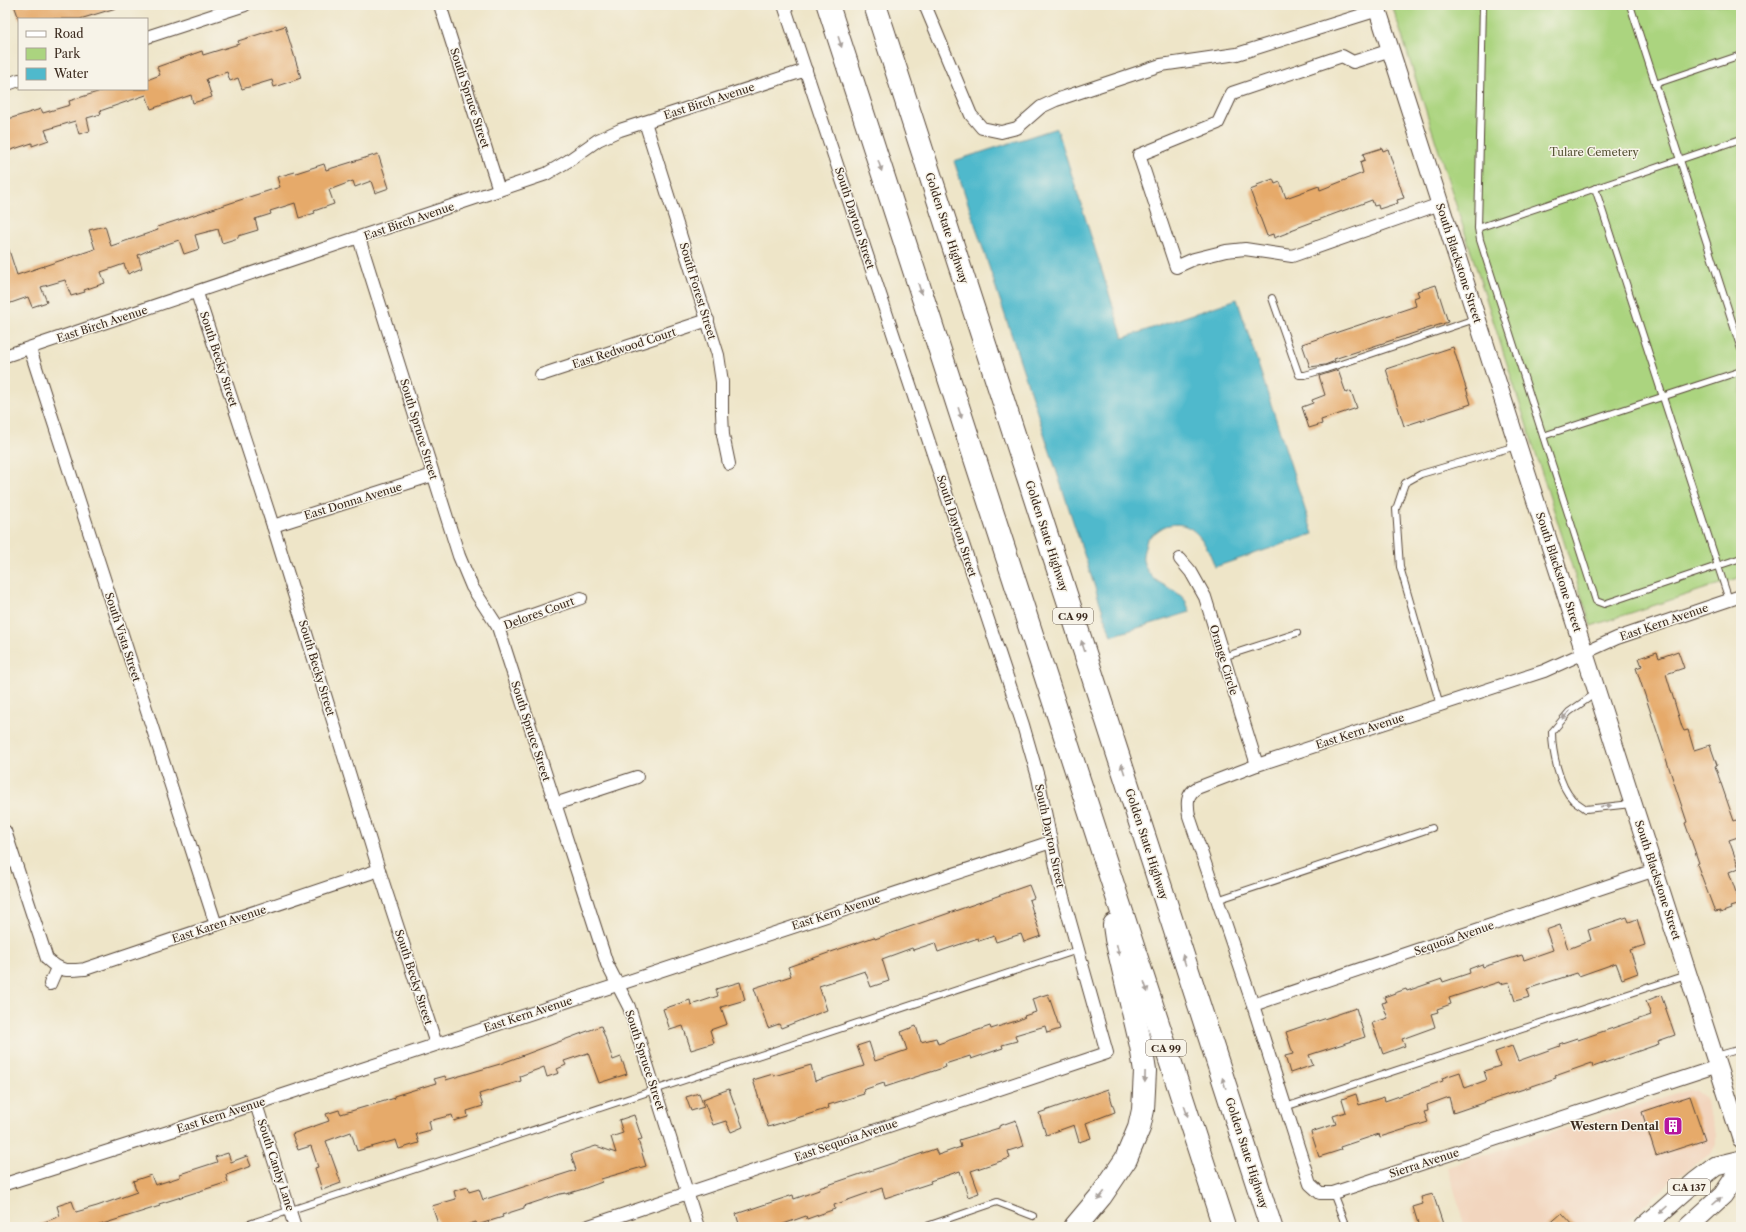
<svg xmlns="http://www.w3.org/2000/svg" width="1746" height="1232" viewBox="0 0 1746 1232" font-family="'Libre Caslon Text',serif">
	<rect width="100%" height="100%" fill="#f7f3e8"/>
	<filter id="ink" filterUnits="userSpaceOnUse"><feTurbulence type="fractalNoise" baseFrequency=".025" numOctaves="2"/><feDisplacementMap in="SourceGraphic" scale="8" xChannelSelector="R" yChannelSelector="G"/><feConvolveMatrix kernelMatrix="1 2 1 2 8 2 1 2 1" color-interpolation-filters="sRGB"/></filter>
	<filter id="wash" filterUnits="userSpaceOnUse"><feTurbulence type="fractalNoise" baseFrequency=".012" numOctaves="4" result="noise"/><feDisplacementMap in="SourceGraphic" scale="16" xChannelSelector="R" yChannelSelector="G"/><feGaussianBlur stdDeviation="0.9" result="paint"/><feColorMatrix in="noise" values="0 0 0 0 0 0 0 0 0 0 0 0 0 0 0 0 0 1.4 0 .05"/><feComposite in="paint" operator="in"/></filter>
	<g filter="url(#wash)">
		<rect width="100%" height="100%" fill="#eee5c8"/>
		<path fill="#f2d5be" d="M1689,1089L1697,1091L1705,1098L1716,1134V1144L1711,1154L1669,1183L1621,1227H1466L1447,1167Z"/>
		<path fill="#abd47f" stroke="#737f4e" d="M1392,5H1741V577L1591,626Z"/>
		<path fill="#4fb9cc" stroke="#457275" d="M1057,128L1123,338L1237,299L1313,534L1215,567C1208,547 1195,519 1169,525C1162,526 1153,535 1147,539C1146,545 1142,554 1143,560C1149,586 1172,584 1185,600C1187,603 1188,608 1190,612L1111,636L954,161Z"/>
		<g id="blocks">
			<g fill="#e6aa6b">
				<path d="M14,5H116V8L80,19H19Z"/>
				<path d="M285,26L301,78L274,87L272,80L242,89L238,78L230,81L227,72L206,79L212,97L193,103L191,95L151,109L146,95L100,111L101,114L87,118L90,131L79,134L75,121L45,130L49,140L32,146V143L5,152V120L41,109L43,113L70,105L69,101L107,89H147V80L160,75L157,67L202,51L203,55L239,44L238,41Z"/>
				<path d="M1382,148L1383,151L1388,149L1404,198L1397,200L1398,203L1379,209L1378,205L1374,206L1372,200L1291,230L1292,231L1274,238L1273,234L1267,236L1250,190L1258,187L1257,185L1273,179L1275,184L1280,182L1286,198L1319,186L1320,190L1363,173L1360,162L1365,160L1363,154Z"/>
				<path d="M378,154L389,188L375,193L371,181L355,187L353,181L329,190L334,204L314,211L315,213L299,218L295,203L270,211L271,214L255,219L258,230L238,236V238L222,243L218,229L195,235L199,249L184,254L179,240L147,251L138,255L142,268L128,274L124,264L101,272L105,283L84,290L85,292L71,296L65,280L41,287L47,302L32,307L28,297L5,305V244H7L17,275L95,249L89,230L105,226L111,246L158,230L157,227L280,187L277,177L295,172L296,173L324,164L326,170Z"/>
				<path d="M1436,285L1448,322L1334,359L1335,361L1325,365L1310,367L1302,344L1416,306L1414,298L1419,296L1417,291Z"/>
				<path d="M1453,347L1471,404L1404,426L1386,369Z"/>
				<path d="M1338,370L1346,393L1351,391L1357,408L1321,420L1322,424L1309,428L1302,407L1313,403L1312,400L1325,395L1319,376Z"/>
				<path d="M1678,651L1684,668L1666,674L1682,727L1684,731L1688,730L1694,750L1710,745L1717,765L1715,766L1734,821L1741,818V836L1729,840L1739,868L1729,872L1740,904L1730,907L1731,909L1720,913V911L1715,912L1697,864L1699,863L1685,823L1687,822L1636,668L1642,666L1639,658L1657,652L1659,658Z"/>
				<path d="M1029,885L1034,898L1029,900L1041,936L1024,942L1021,934L996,942L994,936L979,941L978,938L938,952L935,943L913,950L912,948L882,959L889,981L871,987L865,971L819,986L827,1010L781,1028L779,1024L768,1028L754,988L791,976L788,967L874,937L875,939Z"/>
				<path d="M1627,917L1629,922L1637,919L1645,945L1630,950L1638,973L1622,979L1616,963L1579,976L1577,973L1527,989L1530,997L1515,1001L1509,982L1500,984L1499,982L1449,998L1451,1004L1437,1009L1438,1012L1431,1014L1435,1027L1402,1039L1405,1046L1383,1054L1372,1023L1388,1018L1382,1003L1386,1002L1384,997L1406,989L1407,991L1442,979L1443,982L1470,973L1469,969L1482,964L1483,967L1522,955L1524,960L1553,950L1546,930L1560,925L1568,949L1591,940L1588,930Z"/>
				<path d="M740,982L745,1000L721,1007L727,1024L710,1030L714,1043L691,1050L683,1026L670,1030L663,1009L690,1000L691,1005L718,996L716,989Z"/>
				<path d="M1048,994L1060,1029L1047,1033L1045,1026L1015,1035L1017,1041L1002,1045L1003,1048L971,1059L970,1056L945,1064L946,1067L885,1087L884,1083L863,1090L864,1094L828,1105L829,1108L768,1127L753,1080L773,1074L774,1076L811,1065L815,1081L864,1066L857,1046L869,1042L875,1061L907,1050L901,1032L916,1026L921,1042L936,1038L938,1044L990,1026L991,1029L1019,1020L1025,1017L1024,1016L1036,1012L1032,999Z"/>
				<path d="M1661,995L1675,1035L1658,1041L1659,1044L1593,1067L1592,1063L1555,1076L1556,1078L1453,1113L1449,1097L1427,1105L1428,1111L1424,1112L1428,1122L1380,1137L1379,1134L1340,1147L1341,1150L1319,1157L1311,1132L1336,1124L1333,1116L1346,1112L1342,1099L1356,1094L1359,1105L1384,1097L1385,1101L1443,1081L1442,1078L1460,1072L1465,1088L1487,1080L1484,1071L1500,1066L1495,1052L1512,1046L1518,1061L1560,1046L1559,1044L1577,1038L1578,1040L1651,1015L1646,1001Z"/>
				<path d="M1356,1008L1365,1037L1309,1055L1313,1065L1290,1073L1285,1056L1293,1054L1286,1032Z"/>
				<path d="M601,1026L613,1060L621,1057L627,1074L599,1083L588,1053L564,1061L566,1065L557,1069L559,1073L547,1077L544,1067L520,1076L521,1081L479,1094L483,1106L467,1111L468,1117L454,1121L452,1115L429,1121L431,1130L416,1134L419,1143L399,1149L396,1140L357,1151L351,1132L326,1141L341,1183L322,1190L315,1168L318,1167L311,1146L298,1150L292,1134L329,1121L326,1114L339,1110L341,1114L395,1098L394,1096L436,1083L434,1079L445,1076L446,1080L500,1064Z"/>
				<path d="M729,1089L743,1127L731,1132L726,1121L713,1125L703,1099Z"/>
				<path d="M1108,1089L1115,1112L1086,1123L1091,1138L1079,1142L1074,1125L1046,1135L1039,1113Z"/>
				<path d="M699,1093L704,1107L691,1111L686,1097Z"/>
				<path d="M1690,1096L1705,1140L1656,1156L1642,1112Z"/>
				<path d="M634,1115L642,1139L638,1140L646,1166L601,1179L602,1182L583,1189L566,1194V1193L560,1194L524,1206V1208L502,1215L503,1217L477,1225L476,1222L459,1227H439L432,1206L456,1199L454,1191L468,1187L469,1192L479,1189L483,1200L576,1170L571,1154L596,1146L616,1153L611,1137L623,1133L619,1120Z"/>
				<path d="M1016,1120L1024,1146L1008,1151L1010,1158L971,1171L979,1193L968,1197L960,1171L930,1181L931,1183L885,1198L882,1188L834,1205L835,1209L807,1219L806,1216L775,1227H740L736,1214L793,1195L794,1199L819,1190V1188L935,1149L938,1155L961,1147L959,1140L999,1128V1126Z"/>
				<path d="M228,1153L231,1162L247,1156L251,1166L226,1175L228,1182L159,1204L160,1206L93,1227H35L34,1226L60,1216L57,1206L72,1201L76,1212L97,1206L137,1192L133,1181L151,1175L155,1185L180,1177V1174L217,1162L215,1157Z"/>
				<path d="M1433,1194L1444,1227H1419L1413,1207L1423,1204L1421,1197Z"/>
				<path d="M1562,1213L1575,1227H1546Z"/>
			</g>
		</g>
	</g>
	<g filter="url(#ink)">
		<use href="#blocks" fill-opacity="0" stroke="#564638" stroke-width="1"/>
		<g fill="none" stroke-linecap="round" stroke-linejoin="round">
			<g stroke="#564638" stroke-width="8">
				<g id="service">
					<path d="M1483,5L1478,228L1480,240L1596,601L1604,604L1741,558"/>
					<path d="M1630,5L1741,349"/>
					<path d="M1655,84L1741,55"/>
					<path d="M1595,188L1729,600"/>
					<path d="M1478,228L1741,139"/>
					<path d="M1272,298L1299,375H1305L1326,369L1475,319"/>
					<path d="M1543,436L1741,371"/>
					<path d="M1223,657L1297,633"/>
					<path d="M1596,693L1569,712L1552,732C1552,751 1559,786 1573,800C1577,803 1582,806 1586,809L1631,804"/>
					<path d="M1440,705L1400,567L1396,509L1405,483L1421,474L1516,446"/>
					<path d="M1217,900L1432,828"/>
					<path d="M1716,1056L1741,1049"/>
					<path d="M1285,1107L1686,975"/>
					<path d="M1333,1193L1346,1227"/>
					<path d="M240,1227L1078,950"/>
					<path d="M924,1227L997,1202L1033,1216"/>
				</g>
			</g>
			<g stroke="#564638" stroke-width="14">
				<g id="minor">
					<path d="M440,5L499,190"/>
					<path d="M925,5L971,115L982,128L1001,132L1017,128L1041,107L1056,100L1161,65L1237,54L1378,10"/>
					<path d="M147,37L245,5"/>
					<path d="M1391,50L1353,62L1342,56L1232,93L1218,123L1139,155L1176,267L1194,259L1226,251L1245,249L1292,256L1440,204"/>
					<path d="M5,85L19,80"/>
					<path d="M645,122L718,355L722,382V413L723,435L729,464"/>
					<path d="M359,238L459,556L472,587L498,627L607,964L629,1007L698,1227"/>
					<path d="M197,293L273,526L379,870L436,1044"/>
					<path d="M30,349L216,925"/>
					<path d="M5,356L499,190L546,174L568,161L598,140L620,130L806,70"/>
					<path d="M541,375L708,320"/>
					<path d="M273,526L433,475"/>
					<path d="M1180,559L1191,572L1205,597L1257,765"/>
					<path d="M498,627L581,598"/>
					<path d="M555,804L637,777"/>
					<path d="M5,831L47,959C61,972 67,971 85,969L379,870"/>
					<path d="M50,984L57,968"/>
					<path d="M1253,1005L1655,870"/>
					<path d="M1718,1066L1333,1193H1320L1310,1184L1253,1005L1189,816C1187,804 1186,794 1197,788L1257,765L1544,671L1617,638L1741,596"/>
					<path d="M256,1104L295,1227"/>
					<path d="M5,1184L256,1104L1051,842"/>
					<path d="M586,1227L1107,1053L1060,886L1038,777L1023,725L784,5"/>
				</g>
			</g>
			<g stroke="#564638" stroke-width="19">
				<path id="secondary" d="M1376,5L1741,1139"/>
			</g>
			<g stroke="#564638" stroke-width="21">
				<g id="primary">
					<path d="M1644,1227L1695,1182L1716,1166L1741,1160"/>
					<path d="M1688,1227L1723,1195L1741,1168"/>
				</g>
			</g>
			<g stroke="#564638" stroke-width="24">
				<g id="motorway">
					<path d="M828,5L1224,1227"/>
					<path d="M875,5L1271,1227"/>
					<path d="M1075,1227L1101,1196L1126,1159L1139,1128L1143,1110L1145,1071L1141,1046L1116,939L1114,925"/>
				</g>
			</g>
			<use href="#service" stroke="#fff" stroke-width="6"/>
			<use href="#minor" stroke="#fff" stroke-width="12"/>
			<use href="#secondary" stroke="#fff" stroke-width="17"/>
			<use href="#primary" stroke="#fff" stroke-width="19"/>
			<use href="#motorway" stroke="#fff" stroke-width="22"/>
		</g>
		<defs><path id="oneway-solid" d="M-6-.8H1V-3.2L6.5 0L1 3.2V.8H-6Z"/></defs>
		<g fill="#a79f9a">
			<use href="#oneway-solid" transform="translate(840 42) rotate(72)"/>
			<use href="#oneway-solid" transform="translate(880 166) rotate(72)"/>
			<use href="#oneway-solid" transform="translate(920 289) rotate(72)"/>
			<use href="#oneway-solid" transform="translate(960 413) rotate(72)"/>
			<use href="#oneway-solid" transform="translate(1083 646) rotate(-108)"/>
			<use href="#oneway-solid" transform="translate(1566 715) rotate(134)"/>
			<use href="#oneway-solid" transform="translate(1123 769) rotate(-108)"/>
			<use href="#oneway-solid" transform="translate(1606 806) rotate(-6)"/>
			<use href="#oneway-solid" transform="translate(1118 950) rotate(76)"/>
			<use href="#oneway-solid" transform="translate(1184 960) rotate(-108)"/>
			<use href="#oneway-solid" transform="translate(1146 987) rotate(72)"/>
			<use href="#oneway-solid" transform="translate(1145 1077) rotate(91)"/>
			<use href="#oneway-solid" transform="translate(1224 1083) rotate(-108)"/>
			<use href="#oneway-solid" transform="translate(1186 1111) rotate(72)"/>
			<use href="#oneway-solid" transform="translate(1101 1196) rotate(128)"/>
			<use href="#oneway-solid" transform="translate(1717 1201) rotate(-42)"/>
			<use href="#oneway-solid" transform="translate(1663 1210) rotate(138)"/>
		</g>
	</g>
	<defs>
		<g id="building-square" transform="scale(1)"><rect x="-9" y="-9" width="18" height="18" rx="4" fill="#b5179e" stroke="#f7f3e8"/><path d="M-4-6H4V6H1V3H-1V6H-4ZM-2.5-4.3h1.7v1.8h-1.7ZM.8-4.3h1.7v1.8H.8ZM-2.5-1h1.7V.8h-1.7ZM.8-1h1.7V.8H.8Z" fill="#fff"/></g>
	</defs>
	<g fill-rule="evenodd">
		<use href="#building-square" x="1673" y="1126"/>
	</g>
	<g text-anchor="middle" stroke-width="3" stroke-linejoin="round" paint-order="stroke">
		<g fill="#f7f3e8" stroke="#73665b" stroke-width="1">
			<rect x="1053" y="608" width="40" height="16" rx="3"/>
			<rect x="1146" y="1040" width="40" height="16" rx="3"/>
			<rect x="1668" y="1179" width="42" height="16" rx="3"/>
		</g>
		<g font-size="10" font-weight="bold" fill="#3b2a1e">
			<text x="1073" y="620">CA 99</text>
			<text x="1166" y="1052">CA 99</text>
			<text x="1689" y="1191">CA 137</text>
		</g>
		<g font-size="11" fill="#3b2a1e" stroke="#f7f3e8">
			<text transform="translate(470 98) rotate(72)" y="4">South Spruce Street</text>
			<text transform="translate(709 101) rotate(-18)" y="4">East Birch Avenue</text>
			<text transform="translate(855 218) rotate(72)" y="4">South Dayton Street</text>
			<text transform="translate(409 221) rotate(-19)" y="4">East Birch Avenue</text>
			<text transform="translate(947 228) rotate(72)" y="4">Golden State Highway</text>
			<text transform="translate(1459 263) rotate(72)" y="4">South Blackstone Street</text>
			<text transform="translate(698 291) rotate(73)" y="4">South Forest Street</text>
			<text transform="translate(102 324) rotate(-18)" y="4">East Birch Avenue</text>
			<text transform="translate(624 348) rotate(-18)" y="4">East Redwood Court</text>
			<text transform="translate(219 359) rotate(72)" y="4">South Becky Street</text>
			<text transform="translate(419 429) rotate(73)" y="4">South Spruce Street</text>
			<text transform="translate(353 501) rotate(-17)" y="4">East Donna Avenue</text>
			<text transform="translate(957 526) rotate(72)" y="4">South Dayton Street</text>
			<text transform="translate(1047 536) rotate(72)" y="4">Golden State Highway</text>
			<text transform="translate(1559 572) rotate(72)" y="4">South Blackstone Street</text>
			<text transform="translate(539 613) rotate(-20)" y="4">Delores Court</text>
			<text transform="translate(1664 622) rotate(-19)" y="4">East Kern Avenue</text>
			<text transform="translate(123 637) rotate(72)" y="4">South Vista Street</text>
			<text transform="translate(1224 660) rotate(73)" y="4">Orange Circle</text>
			<text transform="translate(317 668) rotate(73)" y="4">South Becky Street</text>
			<text transform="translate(531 731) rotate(72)" y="4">South Spruce Street</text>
			<text transform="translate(1360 731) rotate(-18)" y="4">East Kern Avenue</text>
			<text transform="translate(1050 836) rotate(78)" y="4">South Dayton Street</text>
			<text transform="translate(1147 844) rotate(72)" y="4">Golden State Highway</text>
			<text transform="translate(1658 880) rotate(72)" y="4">South Blackstone Street</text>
			<text transform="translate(836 912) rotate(-18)" y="4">East Kern Avenue</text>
			<text transform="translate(219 924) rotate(-18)" y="4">East Karen Avenue</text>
			<text transform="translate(1454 938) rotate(-19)" y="4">Sequoia Avenue</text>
			<text transform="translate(414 977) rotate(72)" y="4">South Becky Street</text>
			<text transform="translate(528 1014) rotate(-18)" y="4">East Kern Avenue</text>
			<text transform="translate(645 1060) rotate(72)" y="4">South Spruce Street</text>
			<text transform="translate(221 1115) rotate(-18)" y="4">East Kern Avenue</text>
			<text transform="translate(846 1140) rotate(-19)" y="4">East Sequoia Avenue</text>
			<text transform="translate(1247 1153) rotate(72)" y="4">Golden State Highway</text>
			<text transform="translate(1424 1163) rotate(-18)" y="4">Sierra Avenue</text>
			<text transform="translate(276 1165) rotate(72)" y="4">South Canby Lane</text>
		</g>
		<g font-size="11" fill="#575436" stroke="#f7f3e8">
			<text x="1594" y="156">Tulare Cemetery</text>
		</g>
		<g font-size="11" font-weight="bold" fill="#3b2a1e" stroke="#f7f3e8" text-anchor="end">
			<text x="1659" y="1130">Western Dental</text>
		</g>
	</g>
	<rect width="1746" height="1232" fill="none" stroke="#f7f3e8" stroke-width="20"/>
	<rect x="18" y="18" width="130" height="72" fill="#f7f3e8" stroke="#aca397"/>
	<rect x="26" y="31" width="20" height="6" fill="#ffffff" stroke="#aca397"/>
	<text x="54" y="38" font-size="12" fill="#3b2a1e">Road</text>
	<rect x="26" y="48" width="20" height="12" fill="#abd47f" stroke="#aca397"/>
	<text x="54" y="58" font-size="12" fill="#3b2a1e">Park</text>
	<rect x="26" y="68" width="20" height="12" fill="#4fb9cc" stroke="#aca397"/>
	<text x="54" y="78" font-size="12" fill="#3b2a1e">Water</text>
</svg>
